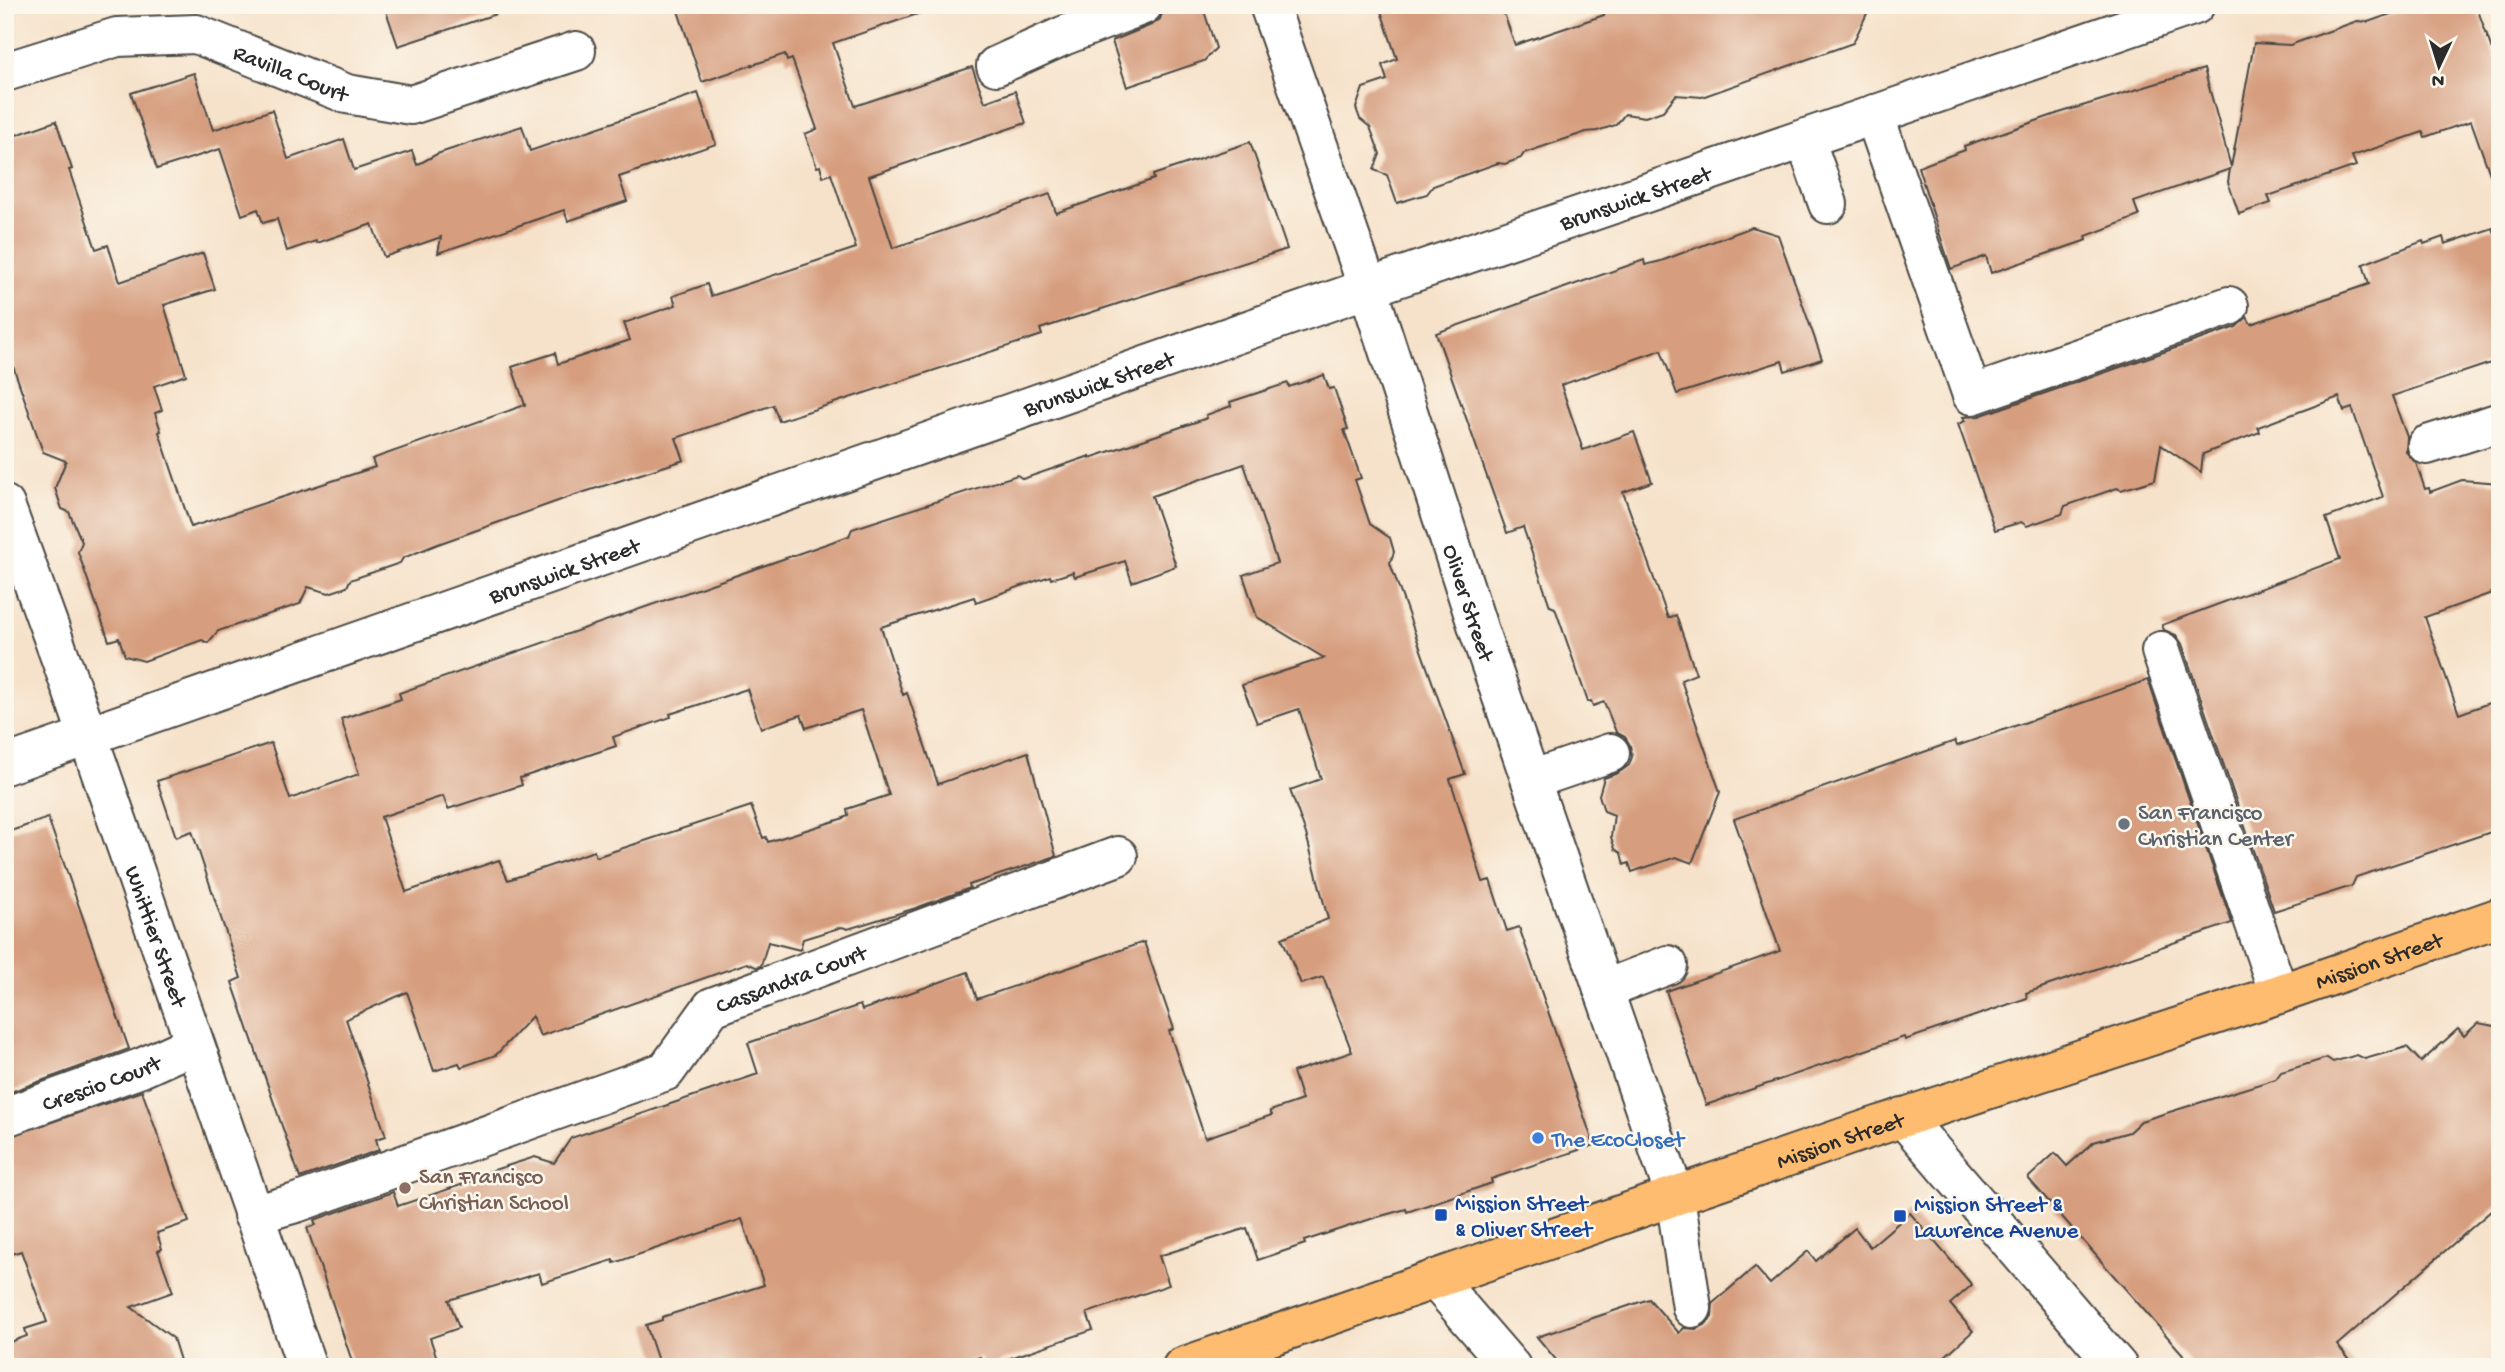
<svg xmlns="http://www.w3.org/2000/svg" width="2505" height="1372" viewBox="0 0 2505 1372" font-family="'Gochi Hand',sans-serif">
	<rect width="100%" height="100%" fill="#fbf7ec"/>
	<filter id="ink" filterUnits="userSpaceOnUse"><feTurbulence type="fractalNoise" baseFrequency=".0143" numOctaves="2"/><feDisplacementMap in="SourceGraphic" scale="14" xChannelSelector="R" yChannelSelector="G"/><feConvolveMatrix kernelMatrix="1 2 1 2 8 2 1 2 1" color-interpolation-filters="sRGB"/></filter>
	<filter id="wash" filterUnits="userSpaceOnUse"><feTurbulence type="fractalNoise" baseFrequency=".00686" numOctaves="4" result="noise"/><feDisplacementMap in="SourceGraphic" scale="28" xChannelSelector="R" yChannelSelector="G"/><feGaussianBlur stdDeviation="1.57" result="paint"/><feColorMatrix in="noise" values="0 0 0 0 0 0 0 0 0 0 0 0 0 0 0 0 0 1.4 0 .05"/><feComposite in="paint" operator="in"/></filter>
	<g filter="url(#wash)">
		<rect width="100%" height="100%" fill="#f6e2ca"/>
		<g id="blocks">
			<g fill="#d69d7e" fill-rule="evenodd">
				<path d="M384,5H501L502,12L398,46Z"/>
				<path d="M676,5H925L926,11L833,43L855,106L972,67L985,102L1015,91L1026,123L869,176L893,248L1050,194L1056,213L1154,179L1153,175L1250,142L1287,249L1040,329L1042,335L779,421L773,405L676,438L684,460L572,496L438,544L403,558L400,563L350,580L347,587L329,593L308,587L300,604L218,631L208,643L202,640L144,661L125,656L119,638L109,641L78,552L82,542L69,512L62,509L55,488L66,461L43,452L5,343V139L56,121L72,169L69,170L96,249L108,245L120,282L203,253L215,289L164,305L186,375L154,386L162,410L155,413L161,431L159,432L191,527L375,467L372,459L525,405L512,367L555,353L558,364L630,340L624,323L676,305L673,296L707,284L711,296L856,248L831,174L823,177L820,166L817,167L805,134L817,129L792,59L787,61L785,54L702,82Z"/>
				<path d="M1191,5L1204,11L1216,48L1204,61L1127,87L1112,41L1151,25L1160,19L1162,14Z"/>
				<path d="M1379,5H1501L1515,45L1604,15L1601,5H1871L1853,43L1702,97L1676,95L1663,111L1645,117L1625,114L1616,125L1597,131L1586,132L1524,153L1521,158L1505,164L1498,163L1433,186L1427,194L1397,203L1387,175L1374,170L1380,154L1370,127L1360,119L1356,108L1363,88L1387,80L1382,65L1397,59Z"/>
				<path d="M2416,5H2476L2500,72V187L2495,188L2471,121L2425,137L2423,132L2352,156L2356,166L2268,196L2271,203L2239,214L2228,182L2230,169L2134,202L2139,216L2086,236L2087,240L1991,273L1986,256L1951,269L1918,167L1965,150L1964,146L2059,113L2204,69L2231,167L2254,43L2290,45L2357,21L2368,22Z"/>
				<path d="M194,73L213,130L272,110L288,159L344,139L354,170L412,151L417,165L437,154L522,126L530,151L698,93L716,144L619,177L627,201L568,221L564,210L438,253L441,237L384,257L372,224L317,243L316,241L287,251L277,219L263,223L258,209L242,215L220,149L157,169L131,93Z"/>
				<path d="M1752,227L1778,235L1822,359L1785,371L1782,361L1677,394L1661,350L1561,385L1583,450L1634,432L1652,482L1623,492L1668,618L1676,615L1696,674L1681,680L1720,792L1692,863L1676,857L1632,872L1629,863L1624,865L1621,853L1615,849L1611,837L1614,815L1604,811L1599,795L1604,778L1618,773L1629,765L1632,757L1630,745L1625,737L1616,732L1604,702L1593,706L1591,701L1588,702L1555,608L1550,606L1523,527L1507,533L1436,333L1644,260L1645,265L1661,261Z"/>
				<path d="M2493,228L2500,247V360L2392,396L2407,437L2406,452L2416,463L2425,489L2429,488L2430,492L2462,480L2500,483V590L2425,617L2459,714L2500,699V829L2356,877L2352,886L2274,911L2182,644L2176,635L2164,630L2162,625L2340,559L2326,518L2383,497L2352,408L2344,411L2339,397L2258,427L2260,432L2203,454L2201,472L2161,445L2155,480L2121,490L2117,488L2065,506L2062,514L2027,526L2021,522L1995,530L1958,424L1965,421L1963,417L1979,416L2236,327L2247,317L2251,324L2369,284L2363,264L2423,241L2424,244L2443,237L2445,244Z"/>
				<path d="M1324,375L1329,389L1334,388L1348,429L1344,430L1361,478L1355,480L1370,524L1390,538L1394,552L1390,563L1465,774L1450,779L1483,882L1490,880L1507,931L1519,927L1594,1145L1491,1179L1492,1183L1407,1212L1406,1209L1374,1218L1304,1241L1305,1244L1258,1260L1247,1228L1159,1256L1169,1285L1087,1313L1093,1330L984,1367L980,1357L951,1367H660L646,1325L662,1320V1317L764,1285L742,1219L614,1263L613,1260L542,1283L539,1273L449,1300L459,1328L430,1338L440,1367H354L307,1228L316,1225L314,1220L393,1192L398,1206L473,1181L475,1176L535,1157L554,1163L571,1138L758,1074L748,1043L860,1005L862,1010L968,972L977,999L1144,942L1174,1029L1169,1031L1205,1138L1272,1115L1270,1111L1302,1100L1293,1072L1352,1052L1323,977L1301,984L1282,938L1328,919L1306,834L1290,790L1321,779L1299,709L1257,723L1242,685L1324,658L1257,617L1243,575L1277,563L1244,464L1152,496L1176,566L1132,582L1125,561L1075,577L1073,572L1051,579L1050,576L976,602L974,597L881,627L903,695L907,693L938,784L1028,752L1056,856L969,885L970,888L916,908L848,929L842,927L803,939L800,950L768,942L761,966L756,967L747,963L540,1036L532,1016L496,1055L461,1067L459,1063L434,1071L407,992L346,1019L386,1136L376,1139L379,1150L300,1178L232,982L241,978L192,831L176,837L157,781L271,743L290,799L359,774L341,719L401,699L399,693L849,536L852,529L1017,475L1023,479L1090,456V458L1207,418L1206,415L1231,406L1230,402L1288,383L1289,387ZM747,689L761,728L801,715L806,728L861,710L889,795L847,809L848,815L844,818L768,842L766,837L763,838L751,806L596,857L594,851L508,880L499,860L406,892L381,817L443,796L448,809L522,785L520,778L616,746L613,737L671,717L670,714Z"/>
				<path d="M2148,680L2232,923L2026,993L2027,998L1905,1040L1904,1037L1706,1105L1666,991L1780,951L1734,819L1955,741L1957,746Z"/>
				<path d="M48,818L129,1049L5,1094V833Z"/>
				<path d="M2478,1023L2500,1027V1203L2337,1345L2356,1367H2194L2028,1178L2055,1153L2067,1166L2094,1142L2129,1132L2141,1121L2276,1079L2281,1072L2327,1058L2333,1062L2357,1055L2365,1059L2407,1047L2421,1062L2458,1029L2464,1036Z"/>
				<path d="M142,1091L189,1222L157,1233L162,1249L158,1251L173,1292L131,1307L173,1338L182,1367H5V1344L27,1336L25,1329L47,1322L21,1251L5,1256V1138Z"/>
				<path d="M1910,1213L1972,1285L1950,1304L1973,1331L1933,1367H1562L1537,1337L1649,1299L1679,1333L1684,1328L1696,1329L1705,1325L1712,1317L1713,1303L1755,1267L1770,1284L1808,1251L1816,1261L1855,1228L1870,1247Z"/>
			</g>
		</g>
	</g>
	<g filter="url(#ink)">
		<use href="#blocks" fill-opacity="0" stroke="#494643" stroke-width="2"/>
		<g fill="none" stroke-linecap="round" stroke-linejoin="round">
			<g stroke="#494643" stroke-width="42">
				<g id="minor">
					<path id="s1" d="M1269,5L1368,288L1479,631L1675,1196L1692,1308"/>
					<path d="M996,66L1063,36L1143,5"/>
					<path id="s2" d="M5,72L117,37L196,34L347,94L411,105L576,51"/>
					<path d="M1874,114L1972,395L2229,306"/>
					<path d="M1805,139L1828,204"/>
					<path d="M2427,445L2500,422"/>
					<path id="s3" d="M5,505L72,690L307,1367"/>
					<path d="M2161,651L2279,994"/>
					<path id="s4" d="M5,765L1368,288L2195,5"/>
					<path d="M1531,780L1610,753"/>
					<path d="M1603,990L1668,965"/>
					<path id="s5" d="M5,1117L141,1068L194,1044"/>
					<path d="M1903,1117L2118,1367"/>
					<path id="s6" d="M253,1215L296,1203L666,1071L712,1007L1118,856"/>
					<path d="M1435,1279L1511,1367"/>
				</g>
			</g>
			<g stroke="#494643" stroke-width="42">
				<g id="major">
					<path id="s7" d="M1182,1367L1865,1130L2279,994L2500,917"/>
				</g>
			</g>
			<use href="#minor" stroke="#fff" stroke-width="38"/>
			<use href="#major" stroke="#fdbc70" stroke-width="38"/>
		</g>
	</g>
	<circle fill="#6b7280" stroke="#fbf7ec" stroke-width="2.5" cx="2124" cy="824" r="7"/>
	<circle fill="#3f7fe0" stroke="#fbf7ec" stroke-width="2.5" cx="1538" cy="1138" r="7"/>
	<circle fill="#8d6e63" stroke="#fbf7ec" stroke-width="2.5" cx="405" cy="1188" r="7"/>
	<g fill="#1a4fb4" stroke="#fbf7ec" stroke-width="2.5">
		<rect x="1434" y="1208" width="14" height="14" rx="3.5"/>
		<rect x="1893" y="1209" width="14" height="14" rx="3.5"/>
	</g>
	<g text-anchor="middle" stroke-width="5" stroke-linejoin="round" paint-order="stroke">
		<g font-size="23" fill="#2b2b2b" stroke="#fbf7ec">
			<text dy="8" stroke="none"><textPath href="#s2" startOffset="299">Ravilla Court</textPath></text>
			<text dy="8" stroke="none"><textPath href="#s4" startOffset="1726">Brunswick Street</textPath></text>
			<text dy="8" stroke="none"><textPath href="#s4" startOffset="1158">Brunswick Street</textPath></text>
			<text dy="8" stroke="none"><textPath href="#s4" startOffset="592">Brunswick Street</textPath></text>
			<text dy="8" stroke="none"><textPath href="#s1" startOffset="630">Oliver Street</textPath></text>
			<text dy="8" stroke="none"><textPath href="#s3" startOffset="457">Whittier Street</textPath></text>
			<text dy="8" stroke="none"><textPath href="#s7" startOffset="1264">Mission Street</textPath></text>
			<text dy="8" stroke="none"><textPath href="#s6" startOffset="600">Cassandra Court</textPath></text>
			<text dy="8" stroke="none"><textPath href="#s5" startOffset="102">Crescio Court</textPath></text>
			<text dy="8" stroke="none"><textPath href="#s7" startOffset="696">Mission Street</textPath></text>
		</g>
		<g font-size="23" fill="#5b616d" stroke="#fbf7ec" text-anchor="start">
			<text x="2138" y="819">San Francisco<tspan x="2138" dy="26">Christian Center</tspan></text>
		</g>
		<g font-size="23" fill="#366cbe" stroke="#fbf7ec" text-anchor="start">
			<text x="1552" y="1146">The EcoCloset</text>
		</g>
		<g font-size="23" fill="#785e54" stroke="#fbf7ec" text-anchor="start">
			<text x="419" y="1183">San Francisco<tspan x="419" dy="26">Christian School</tspan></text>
		</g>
		<g font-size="23" fill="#164399" stroke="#fbf7ec" text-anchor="start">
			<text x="1455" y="1210">Mission Street<tspan x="1455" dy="26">&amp; Oliver Street</tspan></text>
			<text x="1914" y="1211">Mission Street &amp;<tspan x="1914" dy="26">Lawrence Avenue</tspan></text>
		</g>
	</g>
	<rect width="2505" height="1372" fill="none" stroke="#fbf7ec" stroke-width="28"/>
	<g transform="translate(2439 66) rotate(184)" stroke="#fbf7ec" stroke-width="5" paint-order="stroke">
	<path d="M0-5L12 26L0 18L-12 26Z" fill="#2b2b2b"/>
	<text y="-10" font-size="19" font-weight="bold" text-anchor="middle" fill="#2b2b2b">N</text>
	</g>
</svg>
